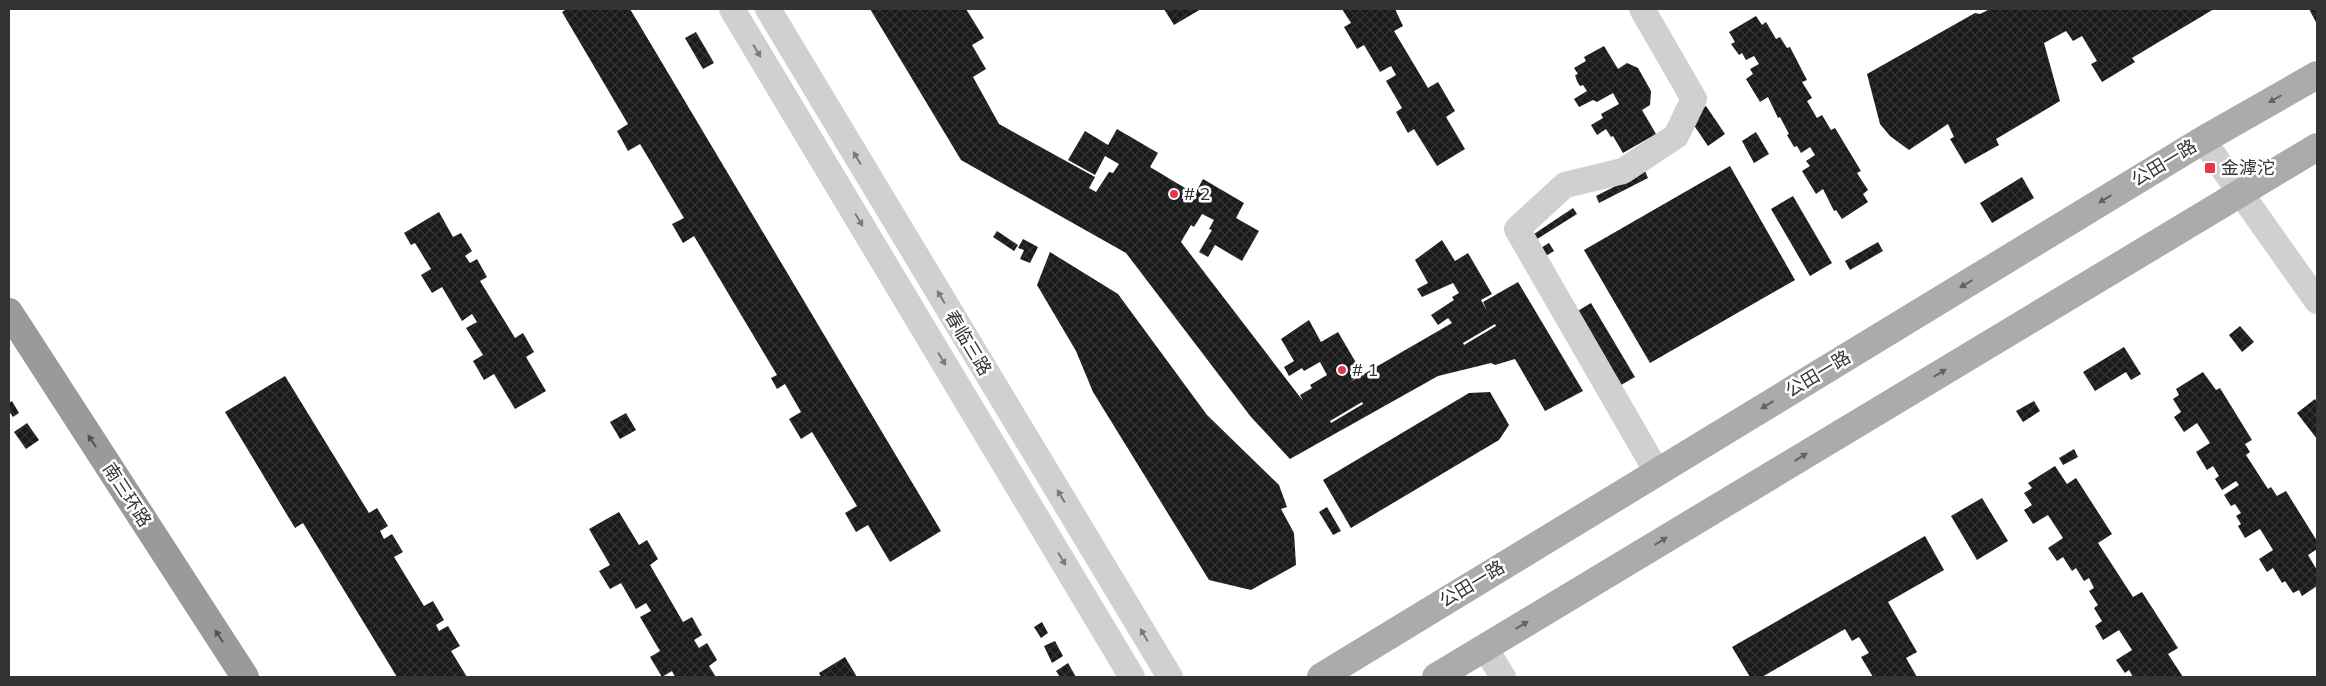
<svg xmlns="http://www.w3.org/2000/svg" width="2326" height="686" viewBox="0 0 2326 686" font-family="Mulish,'Noto Sans SC',sans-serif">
	<defs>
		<pattern id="building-cross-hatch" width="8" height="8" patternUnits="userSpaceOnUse" patternTransform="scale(1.25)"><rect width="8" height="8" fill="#1a1a1a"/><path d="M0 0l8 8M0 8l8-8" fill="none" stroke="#333"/></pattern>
	</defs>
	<rect width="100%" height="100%" fill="#fff"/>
	<g fill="url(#building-cross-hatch)" fill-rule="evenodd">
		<path d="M567,9H630L941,531L890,562L868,525L856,532L845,513L857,506L812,432L801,439L789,419L801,412L785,384L777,389L771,378L777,375L694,236L683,243L672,224L684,218L640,144L628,151L617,131L628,124L562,12Z"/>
		<path d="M870,9H966L984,38L972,45L986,69L973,77L999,124L1095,177L1089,188L1096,192L1109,172L1113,173L1119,164L1105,156L1095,175L1068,160L1085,131L1108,145L1117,129L1158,153L1150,167L1195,194L1203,179L1244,203L1236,218L1259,231L1242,261L1215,245L1208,257L1199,252L1212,230L1209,229L1214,220L1202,214L1194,227L1191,225L1181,242L1303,401L1300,395L1312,388L1310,385L1327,375L1320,362L1304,371L1302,368L1289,376L1284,367L1294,361L1281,339L1309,320L1321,342L1338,332L1362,373L1350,382L1452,323L1448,318L1438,325L1431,315L1454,300L1452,297L1459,293L1453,283L1422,297L1417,289L1428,283L1415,260L1442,240L1455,261L1468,253L1492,294L1481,300L1487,311L1483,302L1518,282L1583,391L1545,411L1515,359L1495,365L1491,363L1438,376L1290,459L1251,417L1126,253L961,160ZM1495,324L1496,326L1464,345L1463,343ZM1362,402L1363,404L1331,423L1330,421Z"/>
		<path d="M1164,9H1201L1174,25Z"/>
		<path d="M1342,9H1395L1403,26L1394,31L1428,88L1438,82L1455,111L1446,117L1465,149L1437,166L1414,129L1408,133L1396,112L1402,108L1386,81L1396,75L1391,66L1380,72L1364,45L1357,49L1344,27L1351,23Z"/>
		<path d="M1990,9H2214L2132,58L2135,62L2102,82L2091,64L2097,61L2082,36L2073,41L2066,31L2044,43L2060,101L1996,139L1999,145L1965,164L1950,139L1954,137L1948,124L1909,150L1890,136L1880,124L1867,74L1975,13L1980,14Z"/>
		<path d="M2309,9H2317V24Z"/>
		<path d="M1756,16L1762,25L1766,22L1776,39L1780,37L1787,48L1790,47L1807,80L1802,82L1812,98L1807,101L1817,118L1822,115L1831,130L1835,128L1861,171L1857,173L1868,190L1863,194L1868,202L1842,219L1836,210L1834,211L1823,189L1816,194L1802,171L1810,166L1806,161L1815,155L1810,147L1801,153L1797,146L1794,147L1787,135L1789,134L1780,117L1778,118L1768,97L1760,102L1746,79L1753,74L1750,69L1759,64L1754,56L1746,60L1742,53L1739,55L1731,44L1735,42L1729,32Z"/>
		<path d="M696,32L714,63L703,69L685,38Z"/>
		<path d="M1604,46L1618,69L1627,63L1638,68L1651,91L1650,105L1642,110L1656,134L1623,153L1613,136L1611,137L1606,129L1597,135L1591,125L1603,118L1601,114L1619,104L1613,93L1597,102L1593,100L1579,107L1574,99L1587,91L1583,85L1580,86L1577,81L1575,75L1578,74L1574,68L1586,61L1584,57Z"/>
		<path d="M1706,106L1725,134L1708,146L1689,118Z"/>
		<path d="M1756,132L1769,154L1754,163L1742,141Z"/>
		<path d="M1730,166L1795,280L1650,363L1584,250Z"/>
		<path d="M1645,171L1648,178L1599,203L1596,196Z"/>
		<path d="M2022,177L2034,198L1992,223L1980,203Z"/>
		<path d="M1793,196L1832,263L1810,276L1771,209Z"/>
		<path d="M1573,208L1577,214L1534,241L1531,236Z"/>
		<path d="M439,212L453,237L461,233L472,251L465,256L470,263L477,259L487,277L480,281L515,338L523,333L534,352L526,357L546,391L515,409L494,374L484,380L473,361L483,355L466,328L477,322L472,314L462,321L442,287L432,293L421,275L431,269L415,243L411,245L404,233Z"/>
		<path d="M997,231L1018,245L1014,251L993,237Z"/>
		<path d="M1023,239L1038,247L1030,263L1020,259L1024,250L1018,248Z"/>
		<path d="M1878,242L1883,251L1850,270L1845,261Z"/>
		<path d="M1549,243L1554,251L1539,260L1534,252Z"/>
		<path d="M1050,252L1118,294L1207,415L1279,485L1287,507L1281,509L1294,533L1296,565L1251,590L1209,580L1093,392L1076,351L1037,285Z"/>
		<path d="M1591,303L1635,377L1614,389L1571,315Z"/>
		<path d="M2240,326L2254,342L2242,352L2229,335Z"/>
		<path d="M2124,347L2141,374L2131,380L2126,372L2095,391L2083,372Z"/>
		<path d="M2203,372L2216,390L2220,388L2252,440L2245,444L2250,452L2246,455L2268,489L2271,487L2277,496L2286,491L2317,541V549L2308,555L2317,570V586L2302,596L2299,590L2293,593L2285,581L2282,583L2273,568L2267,572L2259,559L2273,550L2260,529L2245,538L2238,526L2241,524L2236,516L2241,513L2235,504L2231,506L2224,495L2239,485L2236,481L2222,490L2215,479L2219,476L2213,466L2207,470L2196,452L2210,443L2197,423L2184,432L2174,417L2181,412L2173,399L2179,395L2176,389Z"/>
		<path d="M285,376L369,513L377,508L388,526L380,531L384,539L392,534L403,552L394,557L424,606L433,601L444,620L436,625L439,631L448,626L460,646L451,651L467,677H397L303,523L295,528L225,412Z"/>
		<path d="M1490,392L1509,425L1499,440L1351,528L1323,480L1469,393Z"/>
		<path d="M2315,399L2317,403V439L2297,413Z"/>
		<path d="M12,401L19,413L13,417L9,411V403Z"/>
		<path d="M2034,401L2040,411L2023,422L2016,411Z"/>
		<path d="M626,413L636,430L620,439L610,422Z"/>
		<path d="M27,423L39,440L26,449L14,432Z"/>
		<path d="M2074,449L2078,457L2063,465L2059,458Z"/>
		<path d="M2055,466L2067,484L2076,478L2112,534L2098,543L2133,597L2142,592L2178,648L2168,654L2183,677H2133L2129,670L2125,673L2116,660L2132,650L2119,630L2103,640L2095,626L2102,621L2094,608L2098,605L2089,591L2094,588L2089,578L2084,581L2076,568L2072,571L2063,557L2057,561L2048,548L2063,538L2048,515L2033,524L2024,510L2032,505L2024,493L2032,488L2028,483Z"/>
		<path d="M1982,498L2008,541L1977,560L1951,516Z"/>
		<path d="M1327,507L1341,531L1333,535L1319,512Z"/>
		<path d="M619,512L639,545L647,540L658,559L650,565L683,622L692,617L702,635L694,640L699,648L707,643L717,660L709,666L716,677H675L672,671L662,677L650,657L660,651L640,617L651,611L646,603L636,609L621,583L610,589L599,571L610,565L589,529Z"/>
		<path d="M1925,536L1944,570L1888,602L1917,652L1906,658L1917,677H1873L1861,657L1869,653L1859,637L1852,641L1845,629L1762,677H1750L1732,647Z"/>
		<path d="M1042,622L1048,633L1041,638L1034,627Z"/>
		<path d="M1055,641L1063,656L1052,663L1044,646Z"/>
		<path d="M845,657L857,677H821L819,673Z"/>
		<path d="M1068,663L1076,677H1060L1056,671Z"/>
	</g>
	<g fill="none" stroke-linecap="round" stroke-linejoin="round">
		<g stroke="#d0d0d0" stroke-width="26">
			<path d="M732,9L1132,677"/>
			<path d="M768,9L1170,677"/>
			<path d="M1642,9L1694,99L1676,136L1623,171L1565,185L1517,229L1657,472"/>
			<path d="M2203,140L2317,301"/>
			<path d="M1485,648L1503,677"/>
		</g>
		<g stroke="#ababab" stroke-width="28">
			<path d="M1321,677L2203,140L2317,75"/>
			<path d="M1436,677L2317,147"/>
		</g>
		<path stroke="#9a9a9a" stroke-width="28" d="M9,312L245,677"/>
	</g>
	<defs><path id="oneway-solid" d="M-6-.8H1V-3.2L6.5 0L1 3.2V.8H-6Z" transform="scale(1.25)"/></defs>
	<g fill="#7a7a7a">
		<use href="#oneway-solid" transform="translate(757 51) rotate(59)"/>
		<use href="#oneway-solid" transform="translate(857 158) rotate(-121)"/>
		<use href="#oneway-solid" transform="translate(859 220) rotate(59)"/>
		<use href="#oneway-solid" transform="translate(941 297) rotate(-121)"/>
		<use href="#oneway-solid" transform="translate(942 359) rotate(59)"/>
		<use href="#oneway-solid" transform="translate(1061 496) rotate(-121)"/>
		<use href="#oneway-solid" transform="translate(1062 559) rotate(59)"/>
		<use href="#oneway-solid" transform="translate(1144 635) rotate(-121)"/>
	</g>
	<g fill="#636363">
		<use href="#oneway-solid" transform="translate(2275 99) rotate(150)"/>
		<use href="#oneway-solid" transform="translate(2105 199) rotate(149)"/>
		<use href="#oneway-solid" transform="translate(1966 284) rotate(149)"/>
		<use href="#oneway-solid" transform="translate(1940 373) rotate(-31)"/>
		<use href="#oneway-solid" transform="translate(1767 405) rotate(149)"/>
		<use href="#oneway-solid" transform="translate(1801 457) rotate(-31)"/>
		<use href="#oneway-solid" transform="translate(1661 541) rotate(-31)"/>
		<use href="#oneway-solid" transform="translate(1522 625) rotate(-31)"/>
	</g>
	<g fill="#525252">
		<use href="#oneway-solid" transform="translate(92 441) rotate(-123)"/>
		<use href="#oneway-solid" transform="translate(219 636) rotate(-123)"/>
	</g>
	<g fill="#e63946" stroke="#fff" stroke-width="2">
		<rect x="2204" y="162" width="12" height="12" rx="2.5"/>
		<circle cx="1174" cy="194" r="5"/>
		<circle cx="1342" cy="370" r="5"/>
	</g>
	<g text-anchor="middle" stroke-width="5" stroke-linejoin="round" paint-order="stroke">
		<g font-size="18" fill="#333" stroke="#fff">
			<text transform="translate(2164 163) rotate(-31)" y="6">公田一路</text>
			<text transform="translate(968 343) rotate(59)" y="6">春临三路</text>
			<text transform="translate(1818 374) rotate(-31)" y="6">公田一路</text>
			<text transform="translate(127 495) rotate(57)" y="6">南三环路</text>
			<text transform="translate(1472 584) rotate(-31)" y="6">公田一路</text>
		</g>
		<g font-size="18" fill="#333" stroke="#fff" text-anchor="start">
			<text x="2221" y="174">金滹沱</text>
			<text x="1184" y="200"># 2</text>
			<text x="1352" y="376"># 1</text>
		</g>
	</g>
	<rect width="2326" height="686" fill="none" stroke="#333333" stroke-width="20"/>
</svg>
